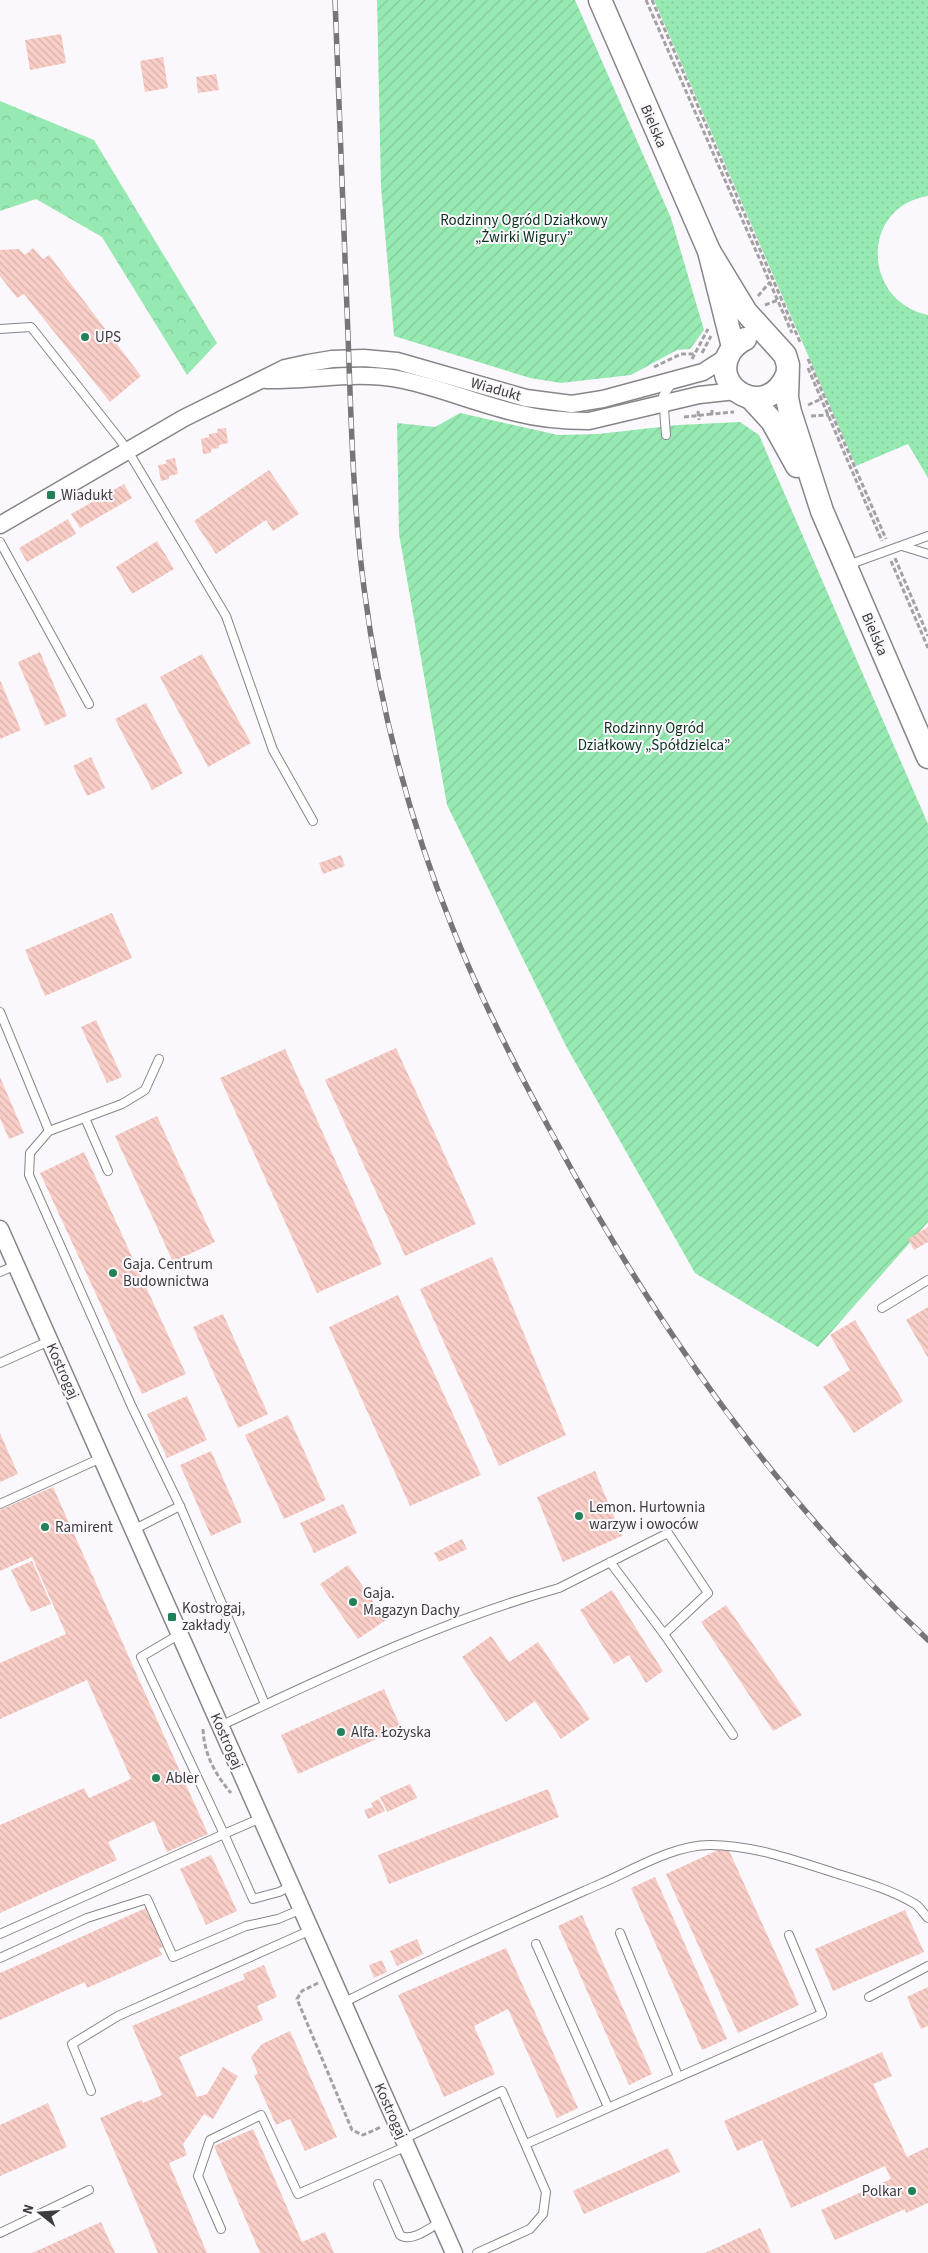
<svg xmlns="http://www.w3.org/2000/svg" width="928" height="2253" viewBox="0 0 928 2253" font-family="'Source Sans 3',sans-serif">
	<defs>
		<pattern id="grass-dots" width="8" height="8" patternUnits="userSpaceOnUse" patternTransform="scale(1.25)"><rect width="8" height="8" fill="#97e9b2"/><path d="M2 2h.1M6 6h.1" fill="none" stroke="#83c99a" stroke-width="1.8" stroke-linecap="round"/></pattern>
		<pattern id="forest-crowns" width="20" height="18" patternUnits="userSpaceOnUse" patternTransform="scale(1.25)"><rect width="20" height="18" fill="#97e9b2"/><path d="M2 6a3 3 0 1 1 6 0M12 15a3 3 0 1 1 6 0" fill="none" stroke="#83c99a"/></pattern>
		<pattern id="garden-furrows" width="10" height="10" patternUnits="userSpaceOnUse" patternTransform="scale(1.25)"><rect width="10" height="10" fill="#97e9b2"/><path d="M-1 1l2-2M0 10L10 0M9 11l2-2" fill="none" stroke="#83c99a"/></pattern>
		<pattern id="building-back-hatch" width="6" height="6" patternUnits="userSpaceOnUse" patternTransform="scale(1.25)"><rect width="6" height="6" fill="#f9cec7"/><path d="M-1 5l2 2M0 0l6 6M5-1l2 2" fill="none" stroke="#d6b2ac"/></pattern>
	</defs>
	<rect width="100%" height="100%" fill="#fbf8fd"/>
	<path fill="url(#grass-dots)" d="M654,0H928V196C860,207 862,301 928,315V478L908,444L856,466Z"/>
	<path fill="url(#forest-crowns)" d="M0,101L94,140L217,343L187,375L102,237L36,199L0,211Z"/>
	<g fill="url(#garden-furrows)">
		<path d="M377,0H575L671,218L704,330L690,349L677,350L631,375L561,383L530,378L394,336L381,187Z"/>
		<path d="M460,413L558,435L598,434L678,425L740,422L759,435L928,824V1222L818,1347L695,1273L566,1046L447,805L399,534L397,423L435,427Z"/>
	</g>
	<g fill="url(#building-back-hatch)">
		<path d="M61,34L66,63L30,70L25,40Z"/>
		<path d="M163,57L168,88L145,92L140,61Z"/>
		<path d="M216,74L219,90L198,93L196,77Z"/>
		<path d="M33,248L43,259L49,255L141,376L110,402L24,294L17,298L0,276V250L19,249L25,255Z"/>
		<path d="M226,428L228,443L219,445V448L211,449V453L203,454L201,439L209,437V434L217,433V429Z"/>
		<path d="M175,458L178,474L169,476V479L161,481L158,465L166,464V460Z"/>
		<path d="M269,470L299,514L273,531L266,520L216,554L194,521Z"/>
		<path d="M124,484L132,498L80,528L71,514Z"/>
		<path d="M68,519L76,534L27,562L19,548Z"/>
		<path d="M157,541L174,569L132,594L116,567Z"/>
		<path d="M40,652L67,716L45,726L18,662Z"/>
		<path d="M202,654L251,743L208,767L160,677Z"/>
		<path d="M0,680L21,730L0,739Z"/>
		<path d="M146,703L183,773L152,790L115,719Z"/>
		<path d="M91,757L105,788L87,796L73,766Z"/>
		<path d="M341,855L345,866L323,874L319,863Z"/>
		<path d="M112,913L132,958L45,996L25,950Z"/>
		<path d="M96,1020L122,1077L107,1083L81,1027Z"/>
		<path d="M396,1048L476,1224L405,1256L325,1080Z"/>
		<path d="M285,1049L382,1264L317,1293L220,1078Z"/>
		<path d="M0,1077L24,1133L9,1139L0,1118Z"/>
		<path d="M157,1116L215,1242L173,1262L115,1136Z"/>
		<path d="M84,1152L186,1374L142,1394L40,1173Z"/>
		<path d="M928,1227V1242L914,1250L908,1239Z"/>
		<path d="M492,1257L566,1435L499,1466L420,1289Z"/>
		<path d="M398,1295L481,1475L410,1506L329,1327Z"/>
		<path d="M928,1307V1358L906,1320Z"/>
		<path d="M223,1314L268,1414L238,1428L193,1327Z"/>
		<path d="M855,1320L903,1401L854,1433L823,1387L850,1370L830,1335Z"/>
		<path d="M187,1396L207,1440L167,1458L147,1414Z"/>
		<path d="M288,1415L326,1500L284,1519L245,1435Z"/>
		<path d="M0,1433L18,1474L0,1482Z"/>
		<path d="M211,1451L242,1522L211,1536L180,1465Z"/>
		<path d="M595,1471L622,1536L563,1562L537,1497Z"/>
		<path d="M53,1487L208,1834L167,1852L154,1821L108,1842L117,1860L0,1913V1825L84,1788L89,1798L131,1779L87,1680L0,1719V1663L66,1634L32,1557L0,1571V1510Z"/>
		<path d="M343,1504L357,1533L314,1553L300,1523Z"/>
		<path d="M462,1539L467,1549L439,1562L434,1553Z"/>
		<path d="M32,1561L51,1604L31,1612L11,1570Z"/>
		<path d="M348,1565L386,1620L358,1639L320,1584Z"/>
		<path d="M612,1590L663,1671L646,1683L629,1655L614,1664L580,1610Z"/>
		<path d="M726,1605L802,1715L773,1731L701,1622Z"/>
		<path d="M491,1636L509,1662L538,1642L590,1719L561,1739L535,1701L506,1722L462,1657Z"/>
		<path d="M384,1689L401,1728L298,1774L281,1735Z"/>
		<path d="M410,1784L417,1798L387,1812L380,1797Z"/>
		<path d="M548,1789L559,1817L389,1884L378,1855Z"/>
		<path d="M379,1799L385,1811L368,1819L364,1810L373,1807L371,1803Z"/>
		<path d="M727,1846L799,2005L738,2033L666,1874Z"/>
		<path d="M211,1855L237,1911L206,1925L180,1869Z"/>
		<path d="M655,1877L727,2039L702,2050L631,1888Z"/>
		<path d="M146,1908L163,1947L159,1949L162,1955L87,1988L85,1982L0,2020V1973Z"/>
		<path d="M905,1910L924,1952L833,1991L815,1949Z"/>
		<path d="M582,1915L652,2074L629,2085L558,1926Z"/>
		<path d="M417,1939L423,1954L397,1966L390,1951Z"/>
		<path d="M506,1948L578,2108L557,2118L508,2009L474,2026L495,2074L444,2097L398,1995Z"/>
		<path d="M382,1960L387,1972L374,1978L369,1965Z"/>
		<path d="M264,1965L277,1997L257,2006L263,2020L179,2057L197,2097L207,2094L223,2067L238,2076L213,2119L204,2114L183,2144L187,2155L169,2163L207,2253H158L100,2118L141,2100L143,2103L162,2095L132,2026L245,1979L243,1974Z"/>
		<path d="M928,1987V2026L921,2029L907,1997Z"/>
		<path d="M290,2031L337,2137L305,2151L290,2119L276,2125L254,2075L258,2074L251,2057L262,2044Z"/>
		<path d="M882,2052L892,2076L873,2084L907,2157L928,2147V2203L906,2213L905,2209L835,2240L821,2210L891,2179L885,2166L791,2208L762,2140L737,2151L724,2121Z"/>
		<path d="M48,2103L67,2147L0,2176V2125Z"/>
		<path d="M253,2129L302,2242L325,2232L334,2253H260L214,2146Z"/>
		<path d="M668,2148L680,2172L584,2214L573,2191Z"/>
		<path d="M101,2222L115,2253H32Z"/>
		<path d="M760,2228L771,2253H705Z"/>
	</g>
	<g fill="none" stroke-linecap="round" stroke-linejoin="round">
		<g stroke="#878588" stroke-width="10">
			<g id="service">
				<path d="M0,329L31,327L121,441L134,461L226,616L273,750L313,821"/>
				<path d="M666,435L663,396L672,383"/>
				<path d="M0,542L89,704"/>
				<path d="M902,546L928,554"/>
				<path d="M848,565L928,536"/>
				<path d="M0,1012L49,1131"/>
				<path d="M159,1059L145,1090L122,1104L49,1131L30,1153L29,1175L132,1407L180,1506L265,1704"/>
				<path d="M85,1118L108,1171"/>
				<path d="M0,1272L16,1265"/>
				<path d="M882,1308L928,1280"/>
				<path d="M0,1363L49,1341"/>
				<path d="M0,1504L101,1458"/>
				<path d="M133,1530L180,1506"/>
				<path d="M180,1634L141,1657L224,1834L261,1818"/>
				<path d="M664,1634L733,1735"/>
				<path d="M220,1726C331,1674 441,1621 559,1588L565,1585L668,1533L708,1593L664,1634L610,1562"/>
				<path d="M620,1933L678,2076"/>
				<path d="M0,1934L224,1834L253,1899L279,1892L291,1886"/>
				<path d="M536,1944L608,2107"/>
				<path d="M0,1958L87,1918L147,1899L173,1957L246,1926L278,1919L302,1909"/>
				<path d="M869,1997L928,1966"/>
				<path d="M343,2003C427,1960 514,1922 600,1884C633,1870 673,1845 710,1845C753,1845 798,1861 838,1874C864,1882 892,1890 915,1904C920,1907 924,1914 928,1918"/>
				<path d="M91,2091L72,2044L118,2016L311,1930"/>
				<path d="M404,2139L502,2091L546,2192L543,2214L530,2229L477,2253"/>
				<path d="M526,2144L822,2014L789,1935"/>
				<path d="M378,2184L400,2235C411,2243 430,2228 440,2222"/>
				<path d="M221,2229L198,2176L210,2140L261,2115L298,2194L407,2146"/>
				<path d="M0,2233L89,2190"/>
			</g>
		</g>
		<g stroke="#878588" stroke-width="19">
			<g id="minor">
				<path d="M266,380C312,381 357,370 403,380C441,388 478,404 517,413C540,419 565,421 589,421L699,395L736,391"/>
				<path d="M0,525L184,418L285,368L308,363L332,359L364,358L397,361L526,398L572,404L603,399L703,372L728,356"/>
				<path d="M0,1229L454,2253"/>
			</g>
		</g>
		<g stroke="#878588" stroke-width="25">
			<g id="secondary">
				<path d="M600,0L709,251L733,347"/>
				<path d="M709,251L746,312L785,355L788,365L787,398L790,412L822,511L928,757"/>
				<path d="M745,339C739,342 734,346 730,352C708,388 767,422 787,375"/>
				<path d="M751,398L772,421L797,466"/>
			</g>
		</g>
		<g stroke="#a3a1a4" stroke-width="3" stroke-dasharray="5 2.5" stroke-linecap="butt">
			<path d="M646,0L792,333"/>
			<path d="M652,0L800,342"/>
			<path d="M758,296L770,282"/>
			<path d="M765,305L778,300"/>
			<path d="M702,353L711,336"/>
			<path d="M692,359L708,329"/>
			<path d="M808,359L886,539"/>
			<path d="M654,367L681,354H694"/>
			<path d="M808,368L882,541"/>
			<path d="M808,405L821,399"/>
			<path d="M712,410V414L734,412"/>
			<path d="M698,411L699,420"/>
			<path d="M811,416L829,415"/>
			<path d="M684,417L712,414"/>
			<path d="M895,558L928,636"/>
			<path d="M891,561L928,648"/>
			<path d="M203,1729C204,1754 215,1774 231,1793"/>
			<path d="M318,1983L302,1991L297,1999L352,2130L363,2135L381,2127"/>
		</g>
		<use href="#service" stroke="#fff" stroke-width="8"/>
		<use href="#minor" stroke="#fff" stroke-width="16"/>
		<use href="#secondary" stroke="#fff" stroke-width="22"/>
		<g stroke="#777578" stroke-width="5.5">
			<path id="rail" d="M335,0C340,112 343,223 348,335C351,419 353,504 364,588C379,705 409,820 453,929C482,1002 518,1072 556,1141C655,1325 775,1496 928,1640"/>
		</g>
		<use href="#rail" stroke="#fbf8fd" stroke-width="4" stroke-dasharray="11" stroke-linecap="butt"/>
	</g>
	<g fill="#228158" stroke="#fbf8fd" stroke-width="2">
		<circle cx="85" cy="337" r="5"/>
		<rect x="46" y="490" width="10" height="10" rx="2.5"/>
		<circle cx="113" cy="1273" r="5"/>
		<circle cx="579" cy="1516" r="5"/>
		<circle cx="45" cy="1527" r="5"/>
		<circle cx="353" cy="1602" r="5"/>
		<rect x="167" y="1612" width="10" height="10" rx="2.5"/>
		<circle cx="341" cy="1732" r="5"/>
		<circle cx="156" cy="1778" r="5"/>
		<circle cx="912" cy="2191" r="5"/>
	</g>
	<g text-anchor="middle" stroke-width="4" stroke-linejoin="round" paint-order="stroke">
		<g font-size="15" fill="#3c3b3d" stroke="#fbf8fd">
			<text transform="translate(654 126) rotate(67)" y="5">Bielska</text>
			<text transform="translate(496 389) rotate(16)" y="5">Wiadukt</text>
			<text transform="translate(875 634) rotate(67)" y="5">Bielska</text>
			<text transform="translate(63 1371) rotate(66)" y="5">Kostrogaj</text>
			<text transform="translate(227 1741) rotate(66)" y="5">Kostrogaj</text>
			<text transform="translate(391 2111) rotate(66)" y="5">Kostrogaj</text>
		</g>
		<g font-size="15" fill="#08321a" stroke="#fbf8fd">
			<text x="524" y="225">Rodzinny Ogród Działkowy<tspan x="524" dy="17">„Żwirki Wigury”</tspan></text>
			<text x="654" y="733">Rodzinny Ogród<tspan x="654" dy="17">Działkowy „Spółdzielca”</tspan></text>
		</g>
		<g font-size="15" fill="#3c3b3d" stroke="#fbf8fd" text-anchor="start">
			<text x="95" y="342">UPS</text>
			<text x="61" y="500">Wiadukt</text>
			<text x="123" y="1269">Gaja. Centrum<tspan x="123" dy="17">Budownictwa</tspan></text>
			<text x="589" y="1512">Lemon. Hurtownia<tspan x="589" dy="17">warzyw i owoców</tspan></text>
			<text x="55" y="1532">Ramirent</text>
			<text x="363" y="1598">Gaja.<tspan x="363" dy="17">Magazyn Dachy</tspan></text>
			<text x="182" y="1613">Kostrogaj,<tspan x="182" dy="17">zakłady</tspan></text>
			<text x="351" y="1737">Alfa. Łożyska</text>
			<text x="166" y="1783">Abler</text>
			<text x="902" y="2196" text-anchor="end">Polkar</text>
		</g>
	</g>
	<g transform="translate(40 2213) rotate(287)" stroke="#fbf8fd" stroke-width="4" paint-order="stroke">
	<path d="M0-4L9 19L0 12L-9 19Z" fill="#3c3b3d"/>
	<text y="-8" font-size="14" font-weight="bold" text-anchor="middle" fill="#3c3b3d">N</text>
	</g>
</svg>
